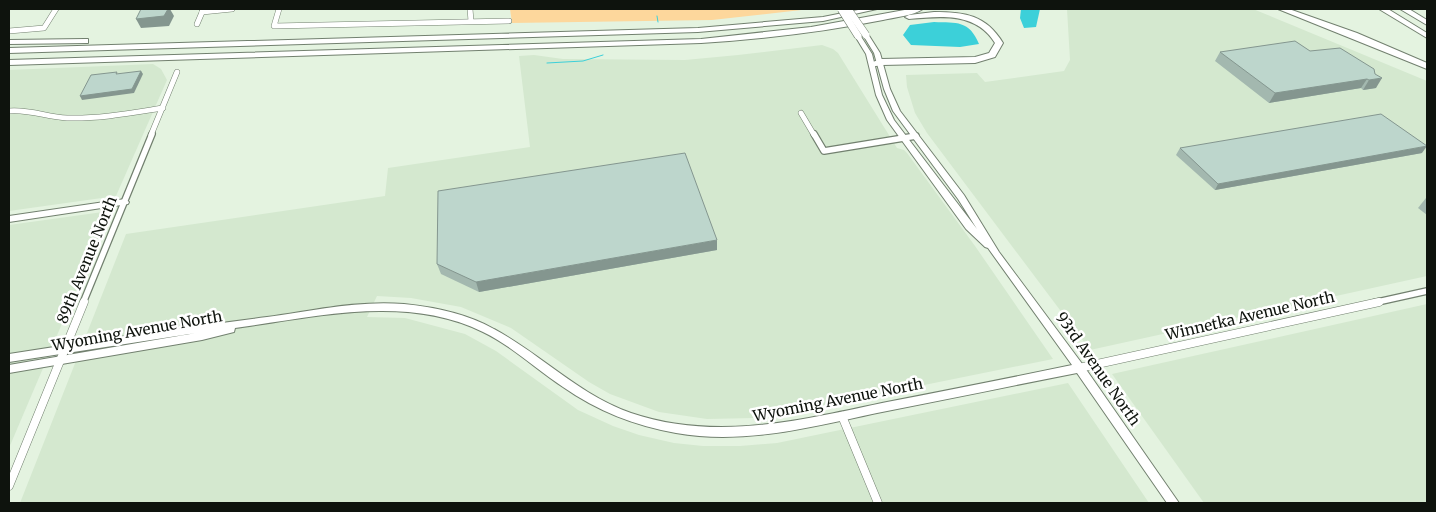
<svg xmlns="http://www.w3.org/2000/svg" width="1436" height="512" viewBox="0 0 1436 512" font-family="Merriweather,serif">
	<rect width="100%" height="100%" fill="#e4f3e0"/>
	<g fill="#d4e8cf">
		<path d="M1067,9H1253L1427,81V276L1090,350L927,133L915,113L907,87L906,75L977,73L985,82L1064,71L1070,60Z"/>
		<path d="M822,45L833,49L838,53L897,148L904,150L907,153L975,246L1053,359L791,412L754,418L707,419L659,412L610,394L589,382L511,328L461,307L411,298L377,296L367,317L405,318L465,334L496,351L578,410L613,426L639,435L674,443L703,446H740L777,443L1068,383L1149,503H20L126,234L385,196L388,168L530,147L519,56L534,55L563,59L685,60L738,55Z"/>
		<path d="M153,64L161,69L167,80L116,196L9,211V70Z"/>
		<path d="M110,211L9,448V225Z"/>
		<path d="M1427,304V503H1204L1112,374Z"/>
	</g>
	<path fill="#fdd79c" d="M510,9H810L712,20L512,23Z"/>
	<g fill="#3cd0d9">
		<path d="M1021,9H1040L1036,27L1024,28L1020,18Z"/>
		<path d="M934,22C957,23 969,20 979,44L960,47L911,45L903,35L910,25Z"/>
	</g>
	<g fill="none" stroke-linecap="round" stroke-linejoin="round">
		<g stroke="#3cd0d9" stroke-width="1">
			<path d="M657,16L658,22"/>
			<path d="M547,63L583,61L603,55"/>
		</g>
		<g stroke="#72806f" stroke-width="6">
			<g id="street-far2">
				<path d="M279,9L274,26L509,21"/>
				<path d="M470,9L471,21"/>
				<path d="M202,12L232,9"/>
				<path d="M197,24L203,10"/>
				<path d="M9,31L44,28L56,9"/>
				<path d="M9,111C29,109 47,117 67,118C99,119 131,113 163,108"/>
				<path d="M801,113L814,135"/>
				<path d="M151,135L177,72"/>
			</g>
		</g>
		<g stroke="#72806f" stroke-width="8">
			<g id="street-far1">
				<path d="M814,134L824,151L916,136"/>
				<path d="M83,303L152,134"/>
				<path d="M1373,303L1427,291"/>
			</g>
		</g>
		<g stroke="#72806f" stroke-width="9">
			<g id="street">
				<path d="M1079,368L1379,302"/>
				<path d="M842,416L878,503"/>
				<path d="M9,486L84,302"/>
			</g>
		</g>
		<g stroke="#72806f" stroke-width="2">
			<g id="secondary">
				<path d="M866,33L868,34L880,53L890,89L900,111L964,195L999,252L1083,365L1179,503H1167L1077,373C1010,386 944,400 877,413C812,427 744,445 676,433C636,426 597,411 563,387C536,369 512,346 483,332C406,294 316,317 235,328L234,332L202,340L9,373V365L196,333L9,362V354C95,340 180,328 267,317C312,311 358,300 404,304C434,307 468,314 494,329C542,355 579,395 631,413C717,442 801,420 887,402C949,390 1010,378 1072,365L988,248L985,247L966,229L887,120L876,95L866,54L855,36L856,35H860L872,54L882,95L894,120L977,229L958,199L893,111L884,89L874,53L863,35Z"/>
				<path d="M125,199L129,202L128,204L9,222V216Z"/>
			</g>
		</g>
		<g stroke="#72806f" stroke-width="2">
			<g id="highway">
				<path d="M863,9H877L823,21L698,32L9,53V48L698,28L823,17Z"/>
				<path d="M910,9H923C913,16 895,17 883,20C823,32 762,39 701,43L9,65V60L701,39L811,27Z"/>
				<path d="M1278,9H1289L1357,33L1427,63V69Z"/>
				<path d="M1379,9H1388L1427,33V38Z"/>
				<path d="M1400,9H1409L1427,20V25Z"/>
				<path d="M934,12C965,12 986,15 1003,43L995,57L975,63L882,65L870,67V63L881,59L975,57L989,53L995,43C976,12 941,16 909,19L905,17L909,15Z"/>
				<path d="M85,39H88V43L9,44V40Z"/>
			</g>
		</g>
		<use href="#street-far2" stroke="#fff" stroke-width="5"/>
		<use href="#street-far1" stroke="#fff" stroke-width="5.5"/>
		<use href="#street" stroke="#fff" stroke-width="8"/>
		<use href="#secondary" fill="#fff" fill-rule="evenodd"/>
		<use href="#highway" fill="#fff" fill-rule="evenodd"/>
		<g stroke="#72806f" stroke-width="8" stroke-linecap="butt">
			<g id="secondary-bridge">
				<path d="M841,9L858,36"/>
				<path d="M848,9L866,35"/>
			</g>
		</g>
		<use href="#secondary-bridge" stroke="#fff" stroke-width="7"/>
	</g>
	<g fill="#a3b8af">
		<path d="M1310,51L1374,69L1376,88L1363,90L1361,88L1269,103L1215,61L1220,52Z"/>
		<path d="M1180,148L1422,153L1215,190L1176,155Z"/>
		<path d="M1427,197V215L1418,208L1426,198Z"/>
		<path d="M717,250L479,292L441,274L437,264Z"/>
	</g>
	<g fill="#84968f">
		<path d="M168,9H170L174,16L169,26L141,28L136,19Z"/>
		<path d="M141,71L143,74L134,93L82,100L80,96Z"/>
		<path d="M1382,78L1376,88L1363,90L1369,80Z"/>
		<path d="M1367,79L1361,88L1269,103L1275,93Z"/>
		<path d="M1427,146L1422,153L1215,190L1218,184Z"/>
		<path d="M717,240V250L479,292L476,282Z"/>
	</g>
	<g fill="#bdd6cc" stroke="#84968f">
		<path d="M141,9H168L164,16L136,19Z"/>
		<path d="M1295,41L1310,51L1340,48L1374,69L1375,74L1382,78L1369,80L1367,79L1275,93L1220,52Z"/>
		<path d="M141,71L132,89L80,96L91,75L117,72L116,74Z"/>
		<path d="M1381,114L1427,146L1218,184L1180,148Z"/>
		<path d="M685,153L717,240L476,282L437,264L438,191Z"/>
	</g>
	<g text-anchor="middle" stroke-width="5" stroke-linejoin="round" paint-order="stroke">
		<g font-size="15" fill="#0e130d" stroke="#fff">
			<text transform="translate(87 260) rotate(-68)" y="5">89th Avenue North</text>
			<text transform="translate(1250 316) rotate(-13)" y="5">Winnetka Avenue North</text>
			<text transform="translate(137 331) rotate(-10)" y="5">Wyoming Avenue North</text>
			<text transform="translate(1098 369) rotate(55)" y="5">93rd Avenue North</text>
			<text transform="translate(838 400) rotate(-11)" y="5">Wyoming Avenue North</text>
		</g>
	</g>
	<rect width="1436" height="512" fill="none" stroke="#0e130d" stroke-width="20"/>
</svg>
